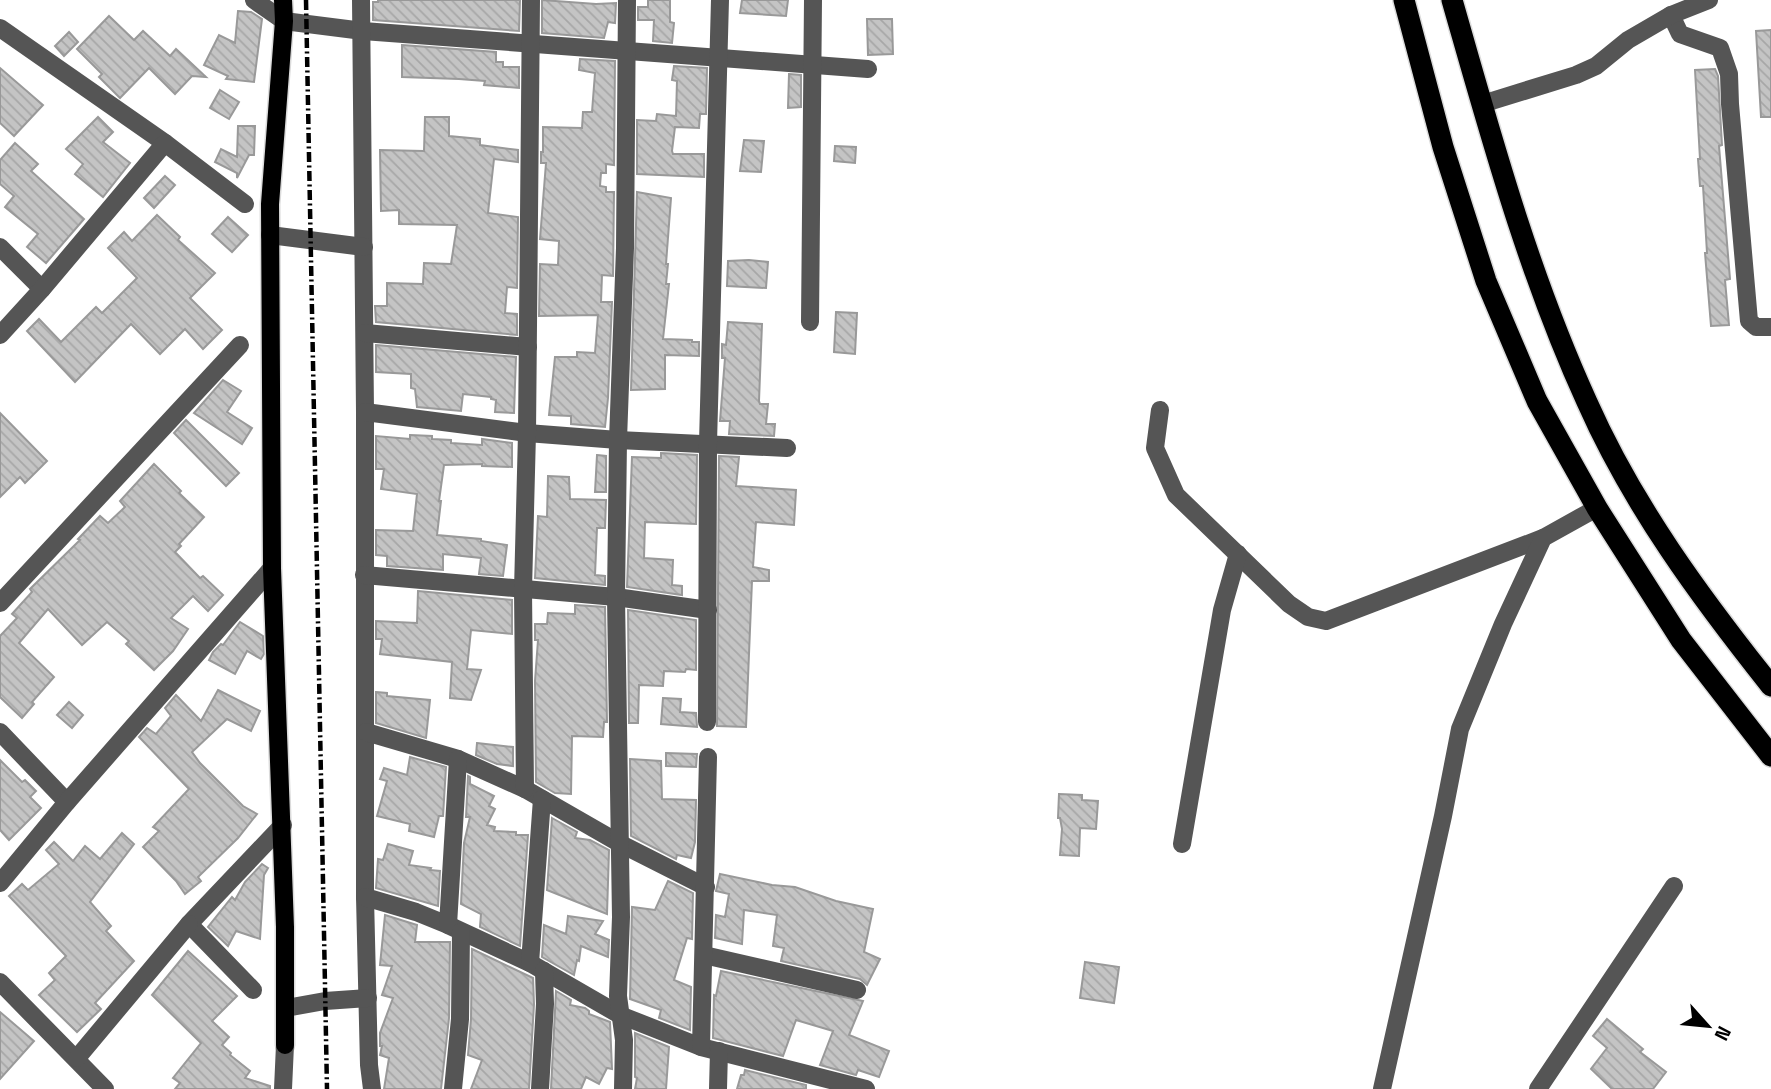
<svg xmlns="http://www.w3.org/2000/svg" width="1771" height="1089" viewBox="0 0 1771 1089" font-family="'Space Grotesk',sans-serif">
	<defs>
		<pattern id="building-back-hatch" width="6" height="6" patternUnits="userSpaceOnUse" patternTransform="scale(1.75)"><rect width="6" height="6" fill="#c4c4c4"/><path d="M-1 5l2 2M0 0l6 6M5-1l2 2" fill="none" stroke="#a7a7a7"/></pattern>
	</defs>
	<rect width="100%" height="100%" fill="#fff"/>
	<g fill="url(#building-back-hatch)" stroke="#999" stroke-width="2">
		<path d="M378,0H520L519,31L373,20V2H378Z"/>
		<path d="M542,0L596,4L616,3L615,23L608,22L604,38L542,33Z"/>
		<path d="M648,0H670V22L674,23L672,43L653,41L654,20H638V7H648Z"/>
		<path d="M742,0H788L786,16L740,13Z"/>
		<path d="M238,11L251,12L262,19L254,82L226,79L228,76L204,65L219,35L235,43Z"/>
		<path d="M109,16L134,40L143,31L170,56L176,49L206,77L192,76L175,94L149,68L120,98L99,77L102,74L77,49Z"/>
		<path d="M867,19H892L893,54L868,55Z"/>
		<path d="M1771,30V117H1761L1756,31Z"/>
		<path d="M69,32L78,42L64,56L55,46Z"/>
		<path d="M402,45L496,52V62H503V67H519V88L484,85L485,81L459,79L402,77Z"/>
		<path d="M580,59L615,61L614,165L606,164V173H601L600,186L606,187V192H614L613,276L602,275L601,302H612L608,398L605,427L571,424V416L549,415L555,357H577V352L595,353L598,315L539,316L540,264L558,265L559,241L540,239L546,163H541V152H543V127L582,128L583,112H592L595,73L579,70Z"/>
		<path d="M674,66L707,68L706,114H700L699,128L675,127L672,151L673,154H704V177L637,174V120L656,121L657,114L676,116L677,81L672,80Z"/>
		<path d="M0,68L43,105L14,136L0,123Z"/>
		<path d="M1715,69L1718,76L1722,145L1719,146L1730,279L1725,280L1729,325L1711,326L1705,253H1707L1703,186H1700L1698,159H1700L1695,70Z"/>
		<path d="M789,74L801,75V107L788,108Z"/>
		<path d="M220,90L239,102L229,119L210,108Z"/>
		<path d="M98,117L113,132L103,142L130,163L103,197L75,174L83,164L66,149Z"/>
		<path d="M425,117H449V136L480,139V145L518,150V162L494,159L488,213L518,217L517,288L507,287L505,313L517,314V335L376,322L375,306H387V283L423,284L424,263L451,264L457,225L399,224V210L381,211L380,150L424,151Z"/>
		<path d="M238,126H255L254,155H249L237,178V173L215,162L221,149L237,157Z"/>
		<path d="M744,140L764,141L761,172L740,171Z"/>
		<path d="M15,143L38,164L31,171L84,219L46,263L27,247L38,234L5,207L14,196L0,184V160Z"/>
		<path d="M835,146L856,147L855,163L834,161Z"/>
		<path d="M165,176L175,185L154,208L144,198Z"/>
		<path d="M637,192L671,198L666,264H668L666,284H669L663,339L692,340V342H699V356L665,355V389L631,390Z"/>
		<path d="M157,215L180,237L178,240L215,273L190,298L222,330L203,349L185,329L160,354L131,324L75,382L27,331L39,319L61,342L96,307L102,313L137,278L108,248L124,232L132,241Z"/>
		<path d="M228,217L248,235L232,252L212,234Z"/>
		<path d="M749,260L768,262L766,288L727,286L728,261Z"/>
		<path d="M836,312L857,313L855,354L834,352Z"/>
		<path d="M728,322L762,324L759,401L760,404H768L766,424H775L774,436L729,434L730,421H720L725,358H722V344L726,345Z"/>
		<path d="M376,345L516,357L514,413L495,412L496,400L491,399V397L463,394L461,411L417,407L415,389L411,388V374L376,372Z"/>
		<path d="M223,380L241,391L227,412L252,428L242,444L194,413Z"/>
		<path d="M0,413L47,461L25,483L20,477L0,497Z"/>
		<path d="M186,420L239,473L226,486L174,433Z"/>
		<path d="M410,435L432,436V439L451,440V443L482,445V439L512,443V467L482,466V464L444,465L439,501H441L437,535L481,539V541L507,545L503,576L479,574L481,558L443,554V570L387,566V556L376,555V530L413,531L417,494L381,489L384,469H376V436L410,439Z"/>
		<path d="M661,453L697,455L696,524L645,522L644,558L673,560L672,585L682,586V595L627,587L632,457L661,458Z"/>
		<path d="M597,455L606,456V492H595Z"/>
		<path d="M719,456L739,457L736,486L796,490L794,525L756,522L753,567L769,570V581H752L746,727L717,726Z"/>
		<path d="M154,464L181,491L179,493L204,517L179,544L181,546L175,552L200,578L203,576L223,595L208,611L193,596L171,618L188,629L173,651L154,670L126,644L129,641L107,622L82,645L48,609L19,643L54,677L32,702L34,704L22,718L0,697V636L17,618L12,614L32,592L30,589L80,540L78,539L100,516L108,523L125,507L120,501Z"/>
		<path d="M548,476L569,477L570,499L606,500L605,528H597L595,575L605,576V585L535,578L538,516L547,517Z"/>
		<path d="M418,591L512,600V634L471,630L467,669L481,670L471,700L450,698L452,662L380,654L382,639H376V621L417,623Z"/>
		<path d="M575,605L605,607L607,722H604L603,737L572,736L571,794L555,793L536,782L535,681L538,640H535V624H547L548,613L575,614Z"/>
		<path d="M628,610L696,620V670L686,669L685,672L664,671L663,686L639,685L638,723H629Z"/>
		<path d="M240,622L263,636L264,654L261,659L247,651L235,674L209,660L213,652L221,644L223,645Z"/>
		<path d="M218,690L260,711L251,731L227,719L192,752L200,763L243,806L257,814L238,838L198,877L201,881L185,894L176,881L143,847L159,831L153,827L189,789L139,737L147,728L156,734L171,716L165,708L176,695L201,721Z"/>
		<path d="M376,692L387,693V696L430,700L426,738L376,723Z"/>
		<path d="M663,698L681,699L680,712L696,713L697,727L661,724Z"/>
		<path d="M69,702L83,715L72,728L57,715Z"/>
		<path d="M477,743L513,747V766L497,764L476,755Z"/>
		<path d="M666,753L697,754L696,767L666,766Z"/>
		<path d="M410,757L446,767L443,816H439L434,837L409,831L410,824L377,816L387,781L380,779L384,768L407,775Z"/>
		<path d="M630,759L661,761L662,799L696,800L695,842L691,858L677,855L676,859L631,836Z"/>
		<path d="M0,760L22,782L25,780L36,791L30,797L41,808L9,840L0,830Z"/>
		<path d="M468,776L470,777V784L494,796L489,806L495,809L487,825L495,827L494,831L516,832V835H528L520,946L480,927L481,914L461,904L464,843L470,817H466Z"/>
		<path d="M1059,794L1082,795V800L1098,801L1096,829L1080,828L1079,856L1060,855L1062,829L1060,818H1058Z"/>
		<path d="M552,818L577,832L575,838L590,840L609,850L607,914L547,890Z"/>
		<path d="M122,833L134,844L90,902L111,926L106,931L134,961L95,1003L101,1009L77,1032L39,995L55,980L49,973L66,956L9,896L22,884L28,890L59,864L46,850L54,842L73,861L85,846L100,859Z"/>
		<path d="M388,844L413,851L409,865L431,868L430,870L440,871L438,906L376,888L378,859L383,860Z"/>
		<path d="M262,864L268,868L264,875L260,939L236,931L228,946L208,927L232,897L235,900L245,882Z"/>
		<path d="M720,874L772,885L795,887L836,901L873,909L864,952L880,959L867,985L860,979L781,961L784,948L773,946L777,915L744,910L742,944L715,938L716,915L725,917L729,894L716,891Z"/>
		<path d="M668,881L693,893L692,939L687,938L674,980L691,987L690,1030L659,1018L661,1010L630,999L632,907L655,910Z"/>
		<path d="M385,915L417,925L415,942H450L449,1018L441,1089H384L389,1058L380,1055L382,1046H380V1033L393,998L382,995L392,966L380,965Z"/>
		<path d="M568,916L603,921L595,934L609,940L608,957L581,946L579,961L577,960L574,975L542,957L544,925L566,934Z"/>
		<path d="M472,949L533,978L534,1004L529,1089H471L482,1060L468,1055L471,1019Z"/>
		<path d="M188,951L237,996L212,1021L229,1037L222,1045L231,1053L230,1055L250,1071L245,1078L270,1086V1089H175L180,1083L173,1078L201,1043L152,995Z"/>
		<path d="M1085,962L1119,967L1114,1003L1080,998Z"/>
		<path d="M721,971L863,1001L849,1035L889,1051L879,1077L858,1070L856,1075L820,1065L833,1031L796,1020L783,1056L713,1038L714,995L716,996Z"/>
		<path d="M556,991L571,1000L570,1005L585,1008L589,1011V1014L610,1022L612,1069L607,1068L599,1084L586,1077L581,1089H551Z"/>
		<path d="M0,1012L34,1041L0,1079Z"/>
		<path d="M1607,1019L1643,1049L1640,1052L1666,1072L1653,1089H1612L1591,1069L1607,1048L1593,1036Z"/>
		<path d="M635,1033L669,1047L666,1089H635L637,1078L635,1077Z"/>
		<path d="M745,1070L806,1085V1089H737L741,1075H744Z"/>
	</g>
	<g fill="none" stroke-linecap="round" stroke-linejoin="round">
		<g stroke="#dbdbdb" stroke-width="21">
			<path id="major" d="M283,0L284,21L270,204L272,568L285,927V1045"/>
		</g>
		<g stroke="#dbdbdb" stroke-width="24">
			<g id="highway">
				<path d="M1404,0L1443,147L1486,281L1537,401L1597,508L1681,640L1771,756"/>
				<path d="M1452,0C1491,136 1528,273 1587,402C1633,506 1701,598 1771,686"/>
			</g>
		</g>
		<g stroke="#555" stroke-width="18">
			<path d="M254,0L284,21L363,31L868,69"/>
			<path d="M361,0L365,412V897L369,1065L372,1089"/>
			<path d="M1671,15L1680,34L1720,48L1729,74L1730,104L1749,321L1756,327H1771"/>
			<path d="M0,28L165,143"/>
			<path d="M1482,104L1576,75L1596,66L1628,40L1671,15L1709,0"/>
			<path d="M270,235L364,247"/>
			<path d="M0,247L42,289"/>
			<path d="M810,322L813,0"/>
			<path d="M365,333L528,347"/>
			<path d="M0,335L42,289L165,143L245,204"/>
			<path d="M1160,410L1155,448L1176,495L1289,604L1308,617L1326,621L1543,538"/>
			<path d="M365,412L527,433L618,440L787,448"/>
			<path d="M364,575L616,597L708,610"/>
			<path d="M0,603L240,345"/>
			<path d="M707,722L708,443L720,0"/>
			<path d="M0,732L67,802"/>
			<path d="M366,732L458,759L525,789L619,843L706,887"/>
			<path d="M525,789L523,590L527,433L531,0"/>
			<path d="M1182,844L1222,610L1238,554"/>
			<path d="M0,883L67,802L272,568"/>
			<path d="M365,897L416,912L448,925L530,963L620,1015L701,1047L866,1089"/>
			<path d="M448,925L458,759"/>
			<path d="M704,955L857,990"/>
			<path d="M530,963L542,799"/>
			<path d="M0,982L105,1089"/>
			<path d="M253,990L189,924L283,825"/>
			<path d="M286,1008L325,1001L368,998"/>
			<path d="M701,1047L708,757"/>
			<path d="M77,1058L189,924"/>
			<path d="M283,1089L285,1045"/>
			<path d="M453,1089L460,1019L461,932"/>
			<path d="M540,1089L545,1004L544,971"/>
			<path d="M623,1089L624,1040L618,996L621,917L616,597L618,440L625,248L627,0"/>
			<path d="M718,1089L719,1051"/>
			<path d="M1382,1089L1443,816L1460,729L1503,624L1543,538L1597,508"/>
			<path d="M1538,1089L1674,886"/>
		</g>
		<use href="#major" stroke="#000" stroke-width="18"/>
		<use href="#highway" stroke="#000" stroke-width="21"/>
		<path stroke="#000" stroke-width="4.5" stroke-dasharray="10 3.5 2 3.5" stroke-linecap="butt" d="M306,0L327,1089"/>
	</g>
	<g transform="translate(1708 1026) rotate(117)" stroke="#ffffff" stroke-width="5" paint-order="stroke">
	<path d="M0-5L12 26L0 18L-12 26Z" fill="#000000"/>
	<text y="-10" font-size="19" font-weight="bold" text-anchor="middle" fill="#000000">N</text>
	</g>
</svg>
